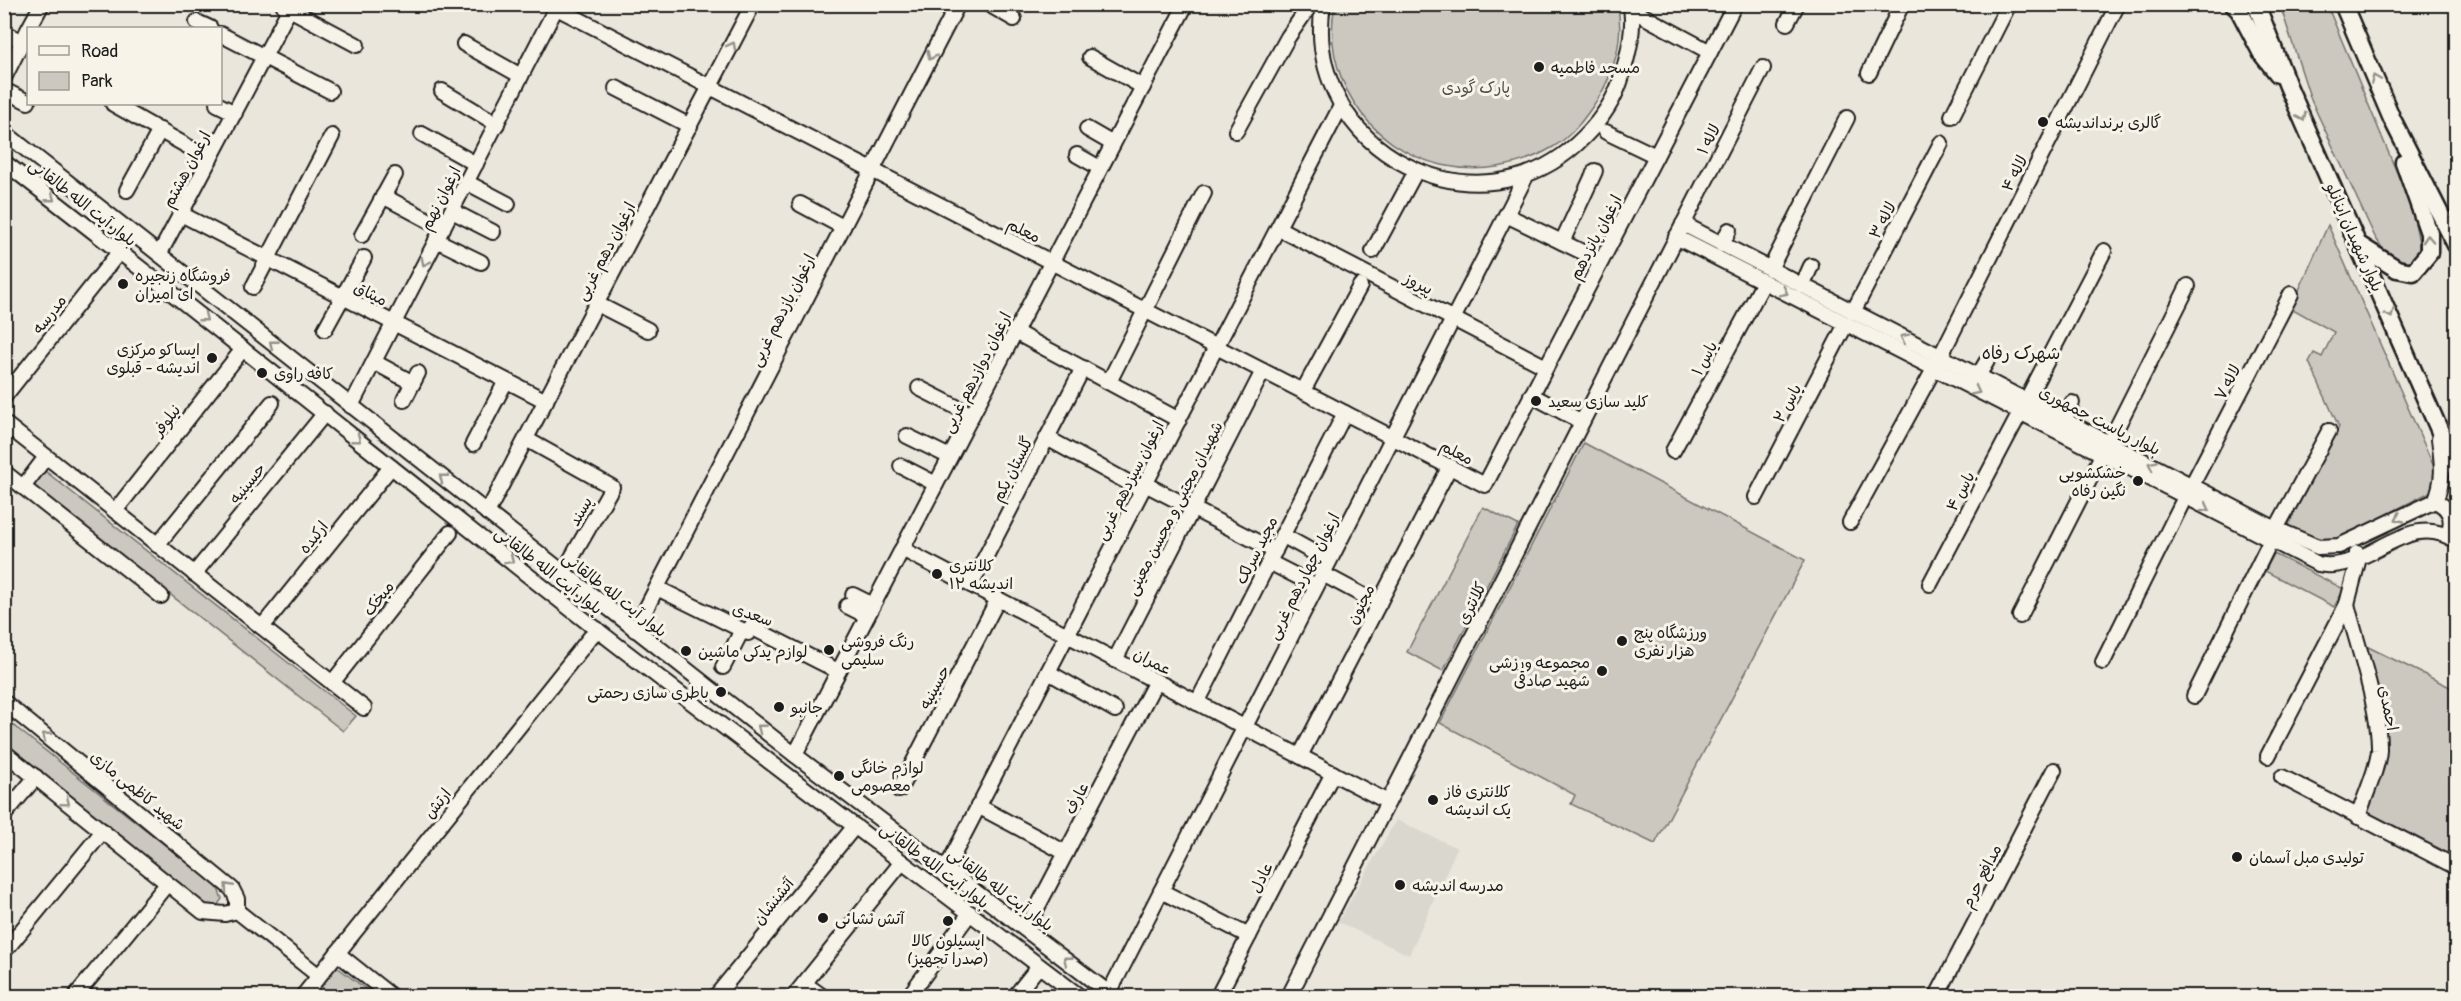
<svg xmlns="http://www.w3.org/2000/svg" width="2461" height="1001" viewBox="0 0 2461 1001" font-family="Pangolin,'Playpen Sans Arabic',sans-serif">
	<rect width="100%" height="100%" fill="#eae6dc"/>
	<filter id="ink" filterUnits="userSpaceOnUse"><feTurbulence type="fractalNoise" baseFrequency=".0167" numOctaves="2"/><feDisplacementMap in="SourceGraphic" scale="12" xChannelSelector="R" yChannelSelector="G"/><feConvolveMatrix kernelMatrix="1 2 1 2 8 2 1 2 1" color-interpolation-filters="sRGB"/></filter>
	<g filter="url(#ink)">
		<path fill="#dad7ce" d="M1396,820L1457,848L1409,955L1338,922Z"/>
		<g fill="#ccc8c0" stroke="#74726e" stroke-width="1.5">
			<path d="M1617,4C1625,36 1614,74 1597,100C1585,118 1572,136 1553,147C1484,188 1395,170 1353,101C1335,72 1328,38 1335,5Z"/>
			<path d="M2280,5H2327L2412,209L2419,242L2418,263L2406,265L2386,254L2375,237L2311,100Z"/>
			<path d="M2328,225L2438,476L2436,489L2333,542L2286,529L2339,427L2309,362L2314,353L2322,357L2334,332L2291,308Z"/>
			<path d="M1584,443L1805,560L1655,844L1571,804L1575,795L1440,723Z"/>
			<path d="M40,470L45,471L356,716L343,731L34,487L32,479Z"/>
			<path d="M1483,507L1518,525L1443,671L1407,652Z"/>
			<path d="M2274,554L2344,589L2334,607L2265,571Z"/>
			<path d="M2358,642L2456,690V857L2367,812C2373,794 2382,774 2385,754C2391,719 2370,674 2358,642Z"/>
			<path d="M4,718L217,886L222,899L216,907L205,908L5,746Z"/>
			<path d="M333,964L375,996H334L318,984Z"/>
		</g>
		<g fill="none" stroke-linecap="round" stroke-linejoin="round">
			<g stroke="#1c1c1c" stroke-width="18">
				<g id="minor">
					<path d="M549,4L1485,485L1735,4"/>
					<path d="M988,4L1014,19"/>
					<path d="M1323,4C1300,150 1480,243 1584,137C1601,120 1615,100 1622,76C1628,55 1636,26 1630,4"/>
					<path d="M284,6L357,45"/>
					<path d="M1632,10L1710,52"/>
					<path d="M197,22L210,28"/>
					<path d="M1787,23L1797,4"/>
					<path d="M29,28L42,4"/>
					<path d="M4,33L23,42"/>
					<path d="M220,34L330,91"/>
					<path d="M464,44L521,76"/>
					<path d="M1090,57L1143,87"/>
					<path d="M1869,73L1902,4"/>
					<path d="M4,78L28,30"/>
					<path d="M616,88L690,126"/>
					<path d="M4,90L28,102"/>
					<path d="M442,91L497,124"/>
					<path d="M113,104L210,159"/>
					<path d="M217,104L235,113"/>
					<path d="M1952,116L2009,4"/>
					<path d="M1087,129L1113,144"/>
					<path d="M1236,131L1288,37L1311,4"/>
					<path d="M4,132L795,755L1113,996"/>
					<path d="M1606,132L1656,156"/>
					<path d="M422,134L476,164"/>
					<path d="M1077,155L1100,168"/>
					<path d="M4,162C205,317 401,476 600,632C759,755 920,875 1079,996"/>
					<path d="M466,182L508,204"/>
					<path d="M127,190L160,130"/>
					<path d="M383,196L443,228"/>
					<path d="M800,204L843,227"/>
					<path d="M452,211L493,232"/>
					<path d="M181,214L546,401"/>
					<path d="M1506,215L1601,261"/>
					<path d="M1683,224L2276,529L2318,547L2339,546L2435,501C2445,479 2442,462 2439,439"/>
					<path d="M1278,228L1546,367"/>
					<path d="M362,235L395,175"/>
					<path d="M1676,237L2318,564C2367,575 2407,507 2456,541"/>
					<path d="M436,240L481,262"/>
					<path d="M1562,242L1595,171"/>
					<path d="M1722,245L1729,230"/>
					<path d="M1373,251L1416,171"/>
					<path d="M160,253L292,4"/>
					<path d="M1770,269L1847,118"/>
					<path d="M1802,286L1811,266"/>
					<path d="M253,287L332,136"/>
					<path d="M597,304L648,330"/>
					<path d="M1853,312L1941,143"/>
					<path d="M325,329L364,258"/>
					<path d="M1015,332L1179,420"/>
					<path d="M374,362L413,383"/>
					<path d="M1978,376L1987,361"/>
					<path d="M1109,382L1204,193"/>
					<path d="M919,388L972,415"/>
					<path d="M1303,391L1360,286"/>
					<path d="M1531,395L1582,422"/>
					<path d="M4,397L120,251"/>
					<path d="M404,400L418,373"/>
					<path d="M2026,401L2104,251"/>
					<path d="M351,406L558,4"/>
					<path d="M2064,420L2072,403"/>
					<path d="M4,423L364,708"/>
					<path d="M907,436L950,457"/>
					<path d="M1047,438L1142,490"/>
					<path d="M526,439L612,487L563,573"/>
					<path d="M2109,443L2188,286"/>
					<path d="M473,444L506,381"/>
					<path d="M1673,451L1764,282"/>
					<path d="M901,466L936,484"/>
					<path d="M4,472L161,596"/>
					<path d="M1145,484L1275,551"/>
					<path d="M2192,485L2291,294"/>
					<path d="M23,487L46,457"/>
					<path d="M1756,497L1846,324"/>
					<path d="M2435,501C2450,508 2454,519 2448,535"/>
					<path d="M115,511L243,349"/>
					<path d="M487,513L753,4"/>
					<path d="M1850,522L1934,369L2118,4"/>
					<path d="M2276,529L2329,431"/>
					<path d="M1282,535L1329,561"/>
					<path d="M157,545L272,403"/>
					<path d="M902,549L1388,802"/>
					<path d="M1269,562L1316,586"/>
					<path d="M194,574L325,413"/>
					<path d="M1323,574L1379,604"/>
					<path d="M1930,584L2020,413"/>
					<path d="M971,585L1083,368"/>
					<path d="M657,588L748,633L751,627L838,671"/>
					<path d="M853,595L873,605"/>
					<path d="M2347,604C2357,645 2380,709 2379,750C2378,769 2364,797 2358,817"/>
					<path d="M847,606L867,616"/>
					<path d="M2020,616L2102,455"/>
					<path d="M262,627L391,467"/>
					<path d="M635,630L958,4"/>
					<path d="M1115,660L1263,371"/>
					<path d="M2103,662L2185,497"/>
					<path d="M723,667L742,630"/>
					<path d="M1048,672L1115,710"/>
					<path d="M332,683L450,533"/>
					<path d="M2194,696L2270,542"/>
					<path d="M4,702L232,889L237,899V911L225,914L203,912L4,752"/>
					<path d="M1197,703L1345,413"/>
					<path d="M795,755L1186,4"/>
					<path d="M1300,756L1450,466"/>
					<path d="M2268,756L2347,604L2359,558L2357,553"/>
					<path d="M2282,777L2456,867"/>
					<path d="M899,790L998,599"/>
					<path d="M978,806L1066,853"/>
					<path d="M4,815L36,777"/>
					<path d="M946,869L1341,106"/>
					<path d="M1161,891L1249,936"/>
					<path d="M237,911L319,976"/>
					<path d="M1026,929L1156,681"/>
					<path d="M8,947L103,831"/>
					<path d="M337,953L391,996"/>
					<path d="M805,984L822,996"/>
					<path d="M1109,993L1527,174"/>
					<path d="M77,994L167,884"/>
					<path d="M303,996L597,629"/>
					<path d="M716,996L855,826"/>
					<path d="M794,996L902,862"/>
					<path d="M909,996L970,913"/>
					<path d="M1015,996L1039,966"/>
					<path d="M1218,996L1333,773"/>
					<path d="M1289,996L1763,68"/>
					<path d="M1937,996L2054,770"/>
				</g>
			</g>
			<g stroke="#1c1c1c" stroke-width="21">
				<g id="major">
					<path d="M2233,4L2239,10L2262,54L2278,74"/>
					<path d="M2256,4L2288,86L2456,468"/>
					<path d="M2343,4L2392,119L2456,245"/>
					<path d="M2359,245L2397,269L2413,272L2429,253V233L2404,162"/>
				</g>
			</g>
			<use href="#minor" stroke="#f7f3e8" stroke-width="14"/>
			<use href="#major" stroke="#f7f3e8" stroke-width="16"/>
		</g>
		<defs><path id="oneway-chevron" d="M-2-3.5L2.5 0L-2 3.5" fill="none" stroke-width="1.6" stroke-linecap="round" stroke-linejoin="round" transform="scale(1.5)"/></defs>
		<g stroke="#94928c">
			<use href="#oneway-chevron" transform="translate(732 46) rotate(-62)"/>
			<use href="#oneway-chevron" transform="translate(931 56) rotate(117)"/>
			<use href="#oneway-chevron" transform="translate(2375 79) rotate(-113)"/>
			<use href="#oneway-chevron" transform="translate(2302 117) rotate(66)"/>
			<use href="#oneway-chevron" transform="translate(51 198) rotate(38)"/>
			<use href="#oneway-chevron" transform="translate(2428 239) rotate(-93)"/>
			<use href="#oneway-chevron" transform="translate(425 262) rotate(117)"/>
			<use href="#oneway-chevron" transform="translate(1784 292) rotate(27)"/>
			<use href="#oneway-chevron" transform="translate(2390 314) rotate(66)"/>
			<use href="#oneway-chevron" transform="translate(204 318) rotate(38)"/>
			<use href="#oneway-chevron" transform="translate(1904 338) rotate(-153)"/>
			<use href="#oneway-chevron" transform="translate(273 344) rotate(-141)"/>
			<use href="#oneway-chevron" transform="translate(1976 391) rotate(27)"/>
			<use href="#oneway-chevron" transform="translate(357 439) rotate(39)"/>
			<use href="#oneway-chevron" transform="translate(2152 465) rotate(-153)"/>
			<use href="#oneway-chevron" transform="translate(443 478) rotate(-142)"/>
			<use href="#oneway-chevron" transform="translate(2206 508) rotate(28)"/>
			<use href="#oneway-chevron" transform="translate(2399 518) rotate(155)"/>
			<use href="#oneway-chevron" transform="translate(510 560) rotate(38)"/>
			<use href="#oneway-chevron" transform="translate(761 728) rotate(-142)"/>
			<use href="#oneway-chevron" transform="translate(46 736) rotate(-141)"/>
			<use href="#oneway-chevron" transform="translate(66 802) rotate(39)"/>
			<use href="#oneway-chevron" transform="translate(228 887) rotate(-132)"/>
			<use href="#oneway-chevron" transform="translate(1067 960) rotate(-142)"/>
		</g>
	</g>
	<g fill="#1c1c1c" stroke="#f7f3e8" stroke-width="2">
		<circle cx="1539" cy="67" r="6"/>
		<circle cx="2043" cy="122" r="6"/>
		<circle cx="123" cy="284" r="6"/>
		<circle cx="212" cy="358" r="6"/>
		<circle cx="262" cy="373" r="6"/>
		<circle cx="1536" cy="401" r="6"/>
		<circle cx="2138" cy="481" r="6"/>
		<circle cx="937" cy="574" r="6"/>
		<circle cx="1622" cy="641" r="6"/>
		<circle cx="829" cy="650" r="6"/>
		<circle cx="686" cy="651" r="6"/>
		<circle cx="1602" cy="671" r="6"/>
		<circle cx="721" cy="692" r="6"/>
		<circle cx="779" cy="707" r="6"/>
		<circle cx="839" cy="776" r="6"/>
		<circle cx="1433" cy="800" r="6"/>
		<circle cx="2237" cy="857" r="6"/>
		<circle cx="1400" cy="885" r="6"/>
		<circle cx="823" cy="918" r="6"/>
		<circle cx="948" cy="921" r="6"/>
	</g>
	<g text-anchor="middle" stroke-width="6" stroke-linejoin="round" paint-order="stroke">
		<g font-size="16" fill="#1c1c1c" stroke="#f7f3e8" text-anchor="start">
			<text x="1551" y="73">مسجد فاطمیه</text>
			<text x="2055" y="128">گالری برنداندیشه</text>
			<text x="135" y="281">فروشگاه زنجیره<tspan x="135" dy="18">ای امیران</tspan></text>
			<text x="200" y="355" text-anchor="end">ایساکو مرکزی<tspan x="200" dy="18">اندیشه - قبلوی</tspan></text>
			<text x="274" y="379">کافه راوی</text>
			<text x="1548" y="407">کلید سازی سعید</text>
			<text x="2126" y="478" text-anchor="end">خشکشویی<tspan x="2126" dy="18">نگین رفاه</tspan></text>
			<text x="949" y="571">کلانتری<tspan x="949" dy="18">۱۲ اندیشه</tspan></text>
			<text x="1634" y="638">ورزشگاه پنج<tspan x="1634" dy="18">هزار نفری</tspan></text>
			<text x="841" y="647">رنگ فروشی<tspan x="841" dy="18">سلیمی</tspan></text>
			<text x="698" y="657">لوازم یدکی ماشین</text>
			<text x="1590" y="668" text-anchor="end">مجموعه ورزشی<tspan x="1590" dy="18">شهید صادقی</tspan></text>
			<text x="709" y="698" text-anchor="end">باطری سازی رحمتی</text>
			<text x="791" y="713">جانبو</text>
			<text x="851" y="773">لوازم خانگی<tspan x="851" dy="18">معصومی</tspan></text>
			<text x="1445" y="797">کلانتری فاز<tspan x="1445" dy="18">یک اندیشه</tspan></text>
			<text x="2249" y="863">تولیدی مبل آسمان</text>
			<text x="1412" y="891">مدرسه اندیشه</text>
			<text x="835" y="924">آتش نشانی</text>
			<text x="948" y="946" text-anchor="middle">اپسیلون کالا<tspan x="948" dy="18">(صدرا تجهیز)</tspan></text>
		</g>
		<g font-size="16" fill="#51504d" stroke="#f7f3e8">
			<text x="1476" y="93">پارک گودی</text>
		</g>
		<g font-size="16" fill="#1c1c1c" stroke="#f7f3e8">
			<text transform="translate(1708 139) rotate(-63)" y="6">لاله ۱</text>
			<text transform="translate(186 169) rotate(-62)" y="6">ارغوان هشتم</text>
			<text transform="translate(2014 173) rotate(-63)" y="6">لاله ۴</text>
			<text transform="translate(440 198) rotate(-63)" y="6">ارغوان نهم</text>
			<text transform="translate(83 202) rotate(38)" y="6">بلوار آیت الله طالقانی</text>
			<text transform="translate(1882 220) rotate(-62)" y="6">لاله ۳</text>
			<text transform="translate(1024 230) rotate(27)" y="6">معلم</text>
			<text transform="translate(1595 237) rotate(-62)" y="6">ارغوان پانزدهم</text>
			<text transform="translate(2355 237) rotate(66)" y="6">بلوار شهیدان اینانلو</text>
			<text transform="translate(605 251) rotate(-62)" y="6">ارغوان دهم غربی</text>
			<text transform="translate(1419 283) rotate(27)" y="6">پیروز</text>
			<text transform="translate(371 293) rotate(27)" y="6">میثاق</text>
			<text transform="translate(782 310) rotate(-63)" y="6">ارغوان یازدهم غربی</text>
			<text transform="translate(49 314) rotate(-52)" y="6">مدرسه</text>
			<text transform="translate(1704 358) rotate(-62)" y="6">یاس ۱</text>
			<text transform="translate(976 372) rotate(-63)" y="6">ارغوان دوازدهم غربی</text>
			<text transform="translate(2227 382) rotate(-62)" y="6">لاله ۷</text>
			<text transform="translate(1787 403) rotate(-62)" y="6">یاس ۲</text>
			<text transform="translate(166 420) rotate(-52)" y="6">نیلوفر</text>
			<text transform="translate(2100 420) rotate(27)" y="6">بلوار ریاست جمهوری</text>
			<text transform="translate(1457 452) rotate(28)" y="6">معلم</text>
			<text transform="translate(1012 469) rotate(-63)" y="6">گلستان یکم</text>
			<text transform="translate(1129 480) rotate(-63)" y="6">ارغوان سیزدهم غربی</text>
			<text transform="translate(247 483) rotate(-51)" y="6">حسینیه</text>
			<text transform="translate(1960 491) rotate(-62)" y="6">یاس ۴</text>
			<text transform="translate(1174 508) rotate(-63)" y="6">شهیدان مجتبی و محسن معینی</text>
			<text transform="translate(580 511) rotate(-60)" y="6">پسند</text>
			<text transform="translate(313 537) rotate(-51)" y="6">ارکیده</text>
			<text transform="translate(1256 550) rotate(-63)" y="6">مجید سرلک</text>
			<text transform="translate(549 570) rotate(38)" y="6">بلوار آیت الله طالقانی</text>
			<text transform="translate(1303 576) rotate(-63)" y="6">ارغوان چهاردهم غربی</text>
			<text transform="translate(615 594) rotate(38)" y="6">بلوار آیت لله طالقانی</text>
			<text transform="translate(378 598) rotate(-52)" y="6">میخک</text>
			<text transform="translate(1471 603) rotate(-63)" y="6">کلانتری</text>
			<text transform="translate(1360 604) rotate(-63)" y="6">مجنون</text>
			<text transform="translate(753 614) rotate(19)" y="6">سعدی</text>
			<text transform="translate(1153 661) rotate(27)" y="6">عمران</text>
			<text transform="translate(934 687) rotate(-62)" y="6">حسینیه</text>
			<text transform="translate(2389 708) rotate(79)" y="6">احمدی</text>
			<text transform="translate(138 790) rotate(39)" y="6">شهید کاظمی مازی</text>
			<text transform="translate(1076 798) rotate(-62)" y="6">عارف</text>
			<text transform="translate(437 803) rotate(-51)" y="6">ارتش</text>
			<text transform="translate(935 865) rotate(37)" y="6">بلوار آیت الله طالقانی</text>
			<text transform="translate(1981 876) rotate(-63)" y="6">مدافع حرم</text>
			<text transform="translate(1261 877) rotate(-63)" y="6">عادل</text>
			<text transform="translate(1001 889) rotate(37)" y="6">بلوار آیت لله طالقانی</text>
			<text transform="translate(773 901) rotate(-51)" y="6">آتشنشان</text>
		</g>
		<g font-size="18" fill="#1c1c1c" stroke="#f7f3e8">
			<text x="2021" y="359">شهرک رفاه</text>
		</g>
	</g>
	<rect width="2461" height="1001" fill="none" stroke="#f7f3e8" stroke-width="24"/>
	<rect x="12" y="12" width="2437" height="977" fill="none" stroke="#1c1c1c" stroke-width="2" filter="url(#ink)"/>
	<rect x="27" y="27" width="195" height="78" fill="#f7f3e8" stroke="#9f9d96" stroke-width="1.5"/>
	<rect x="39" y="46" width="30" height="9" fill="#f7f3e8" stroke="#9f9d96" stroke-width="1.5"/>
	<text x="81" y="57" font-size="18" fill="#1c1c1c">Road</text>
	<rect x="39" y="72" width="30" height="18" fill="#ccc8c0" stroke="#9f9d96" stroke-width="1.5"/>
	<text x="81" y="87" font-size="18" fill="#1c1c1c">Park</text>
</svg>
